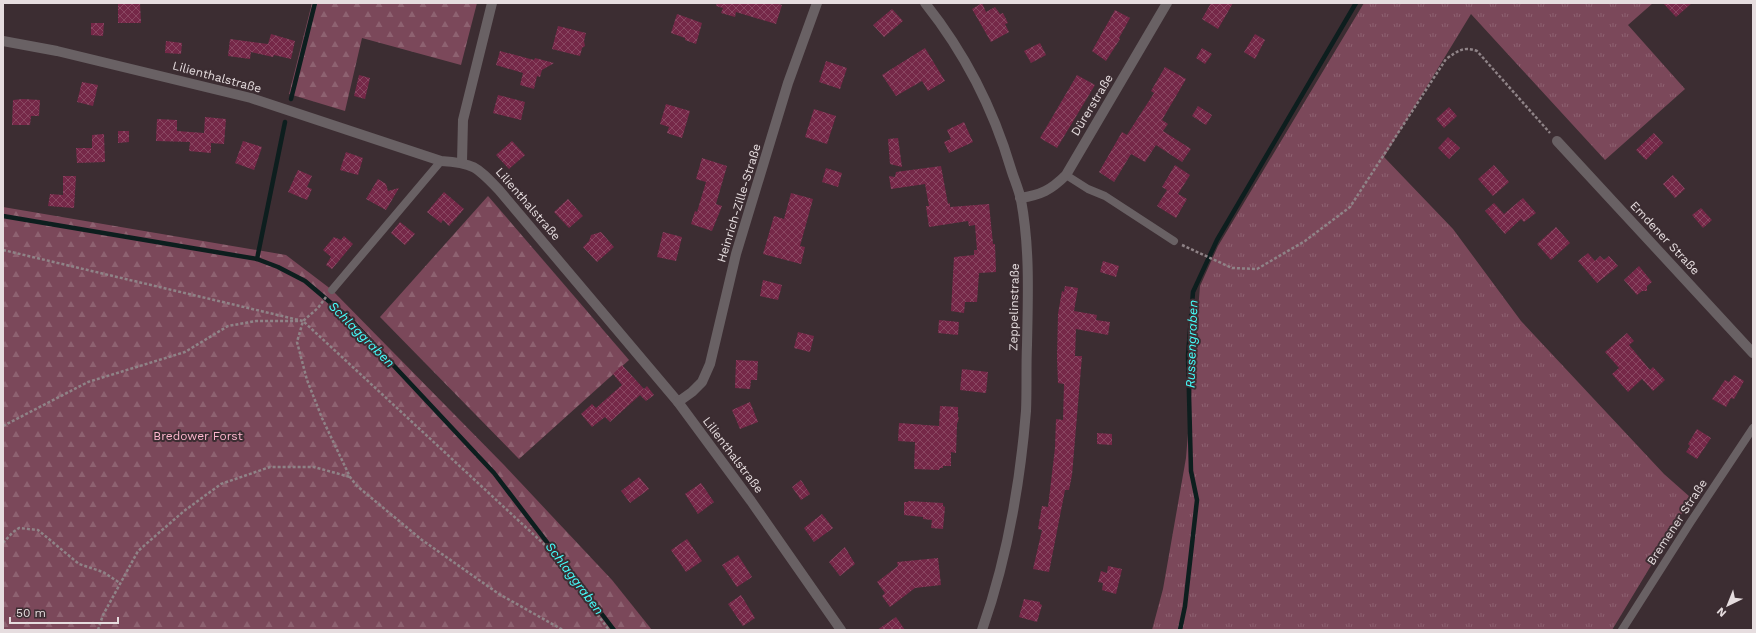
<svg xmlns="http://www.w3.org/2000/svg" width="1756" height="633" viewBox="0 0 1756 633" font-family="'Work Sans',sans-serif">
	<defs>
		<pattern id="grass-tufts" width="24" height="20" patternUnits="userSpaceOnUse"><rect width="24" height="20" fill="#7b485a"/><path d="M3 7l-1-3M5 7V3M7 7l1-3M15 17l-1-3M17 17v-4M19 17l1-3" fill="none" stroke="#8e6271"/></pattern>
		<pattern id="forest-firs" width="22" height="20" patternUnits="userSpaceOnUse"><rect width="22" height="20" fill="#7b485a"/><path d="M5 1l3.5 6h-7zM16 11l3.5 6h-7z" fill="#8e6271"/></pattern>
		<pattern id="building-cross-hatch" width="8" height="8" patternUnits="userSpaceOnUse"><rect width="8" height="8" fill="#752848"/><path d="M0 0l8 8M0 8l8-8" fill="none" stroke="#894762"/></pattern>
	</defs>
	<rect width="100%" height="100%" fill="#3c2d32"/>
	<path fill="url(#grass-tufts)" d="M1364,3H1653L1628,25L1685,89L1605,160L1471,14L1384,157L1453,229L1521,321L1664,474L1690,497L1678,521L1612,630H1152L1163,589L1186,458L1200,286L1218,246Z"/>
	<g fill="url(#forest-firs)">
		<path d="M312,3H477L461,65L362,38L345,111L289,94Z"/>
		<path d="M488,196L629,360L519,459L380,317Z"/>
		<path d="M3,207L286,255L332,290L504,465L612,580L652,630H3Z"/>
	</g>
	<g fill="none" stroke-linecap="round" stroke-linejoin="round">
		<g stroke="#0d1e1e" stroke-width="4.5">
			<path d="M291,99L315,3"/>
			<path d="M3,216L257,259L278,267L305,281L351,320L494,473L614,630"/>
			<path d="M257,259L285,122"/>
			<path d="M1180,630L1185,606L1197,500L1191,471L1188,356L1193,292L1217,240L1356,3"/>
		</g>
	</g>
	<g fill="url(#building-cross-hatch)">
		<path d="M118,3H140L141,23H118Z"/>
		<path d="M717,3H775L782,5L776,24L736,12L735,17L721,13L723,8L716,6Z"/>
		<path d="M982,3L986,12L995,7L1000,14L1003,13L1008,23L1005,24L1009,32L991,42L972,9Z"/>
		<path d="M1211,3H1233L1218,29L1202,19Z"/>
		<path d="M1663,3H1692L1676,17Z"/>
		<path d="M892,9L903,21L884,37L873,25Z"/>
		<path d="M1115,10L1130,18L1119,38L1120,39L1106,61L1092,51Z"/>
		<path d="M677,14L702,23L696,44L685,40V38L671,33Z"/>
		<path d="M91,23H104L103,36L91,35Z"/>
		<path d="M558,26L586,33L584,41L585,46L582,48L580,56L552,49Z"/>
		<path d="M271,34L295,41L291,59L274,55L273,57L251,52L250,59L228,56L230,39L268,44Z"/>
		<path d="M1255,34L1265,40L1255,59L1244,52Z"/>
		<path d="M166,41L182,43L181,54L165,53Z"/>
		<path d="M1040,43L1046,55L1031,63L1024,51Z"/>
		<path d="M925,48L945,81L928,91L922,81L896,96L882,75Z"/>
		<path d="M1202,48L1212,54L1205,64L1196,58Z"/>
		<path d="M500,51L534,60L535,58L554,63L542,70L540,77L537,76L534,89L520,85L523,73L496,65Z"/>
		<path d="M826,61L847,68L840,89L819,82Z"/>
		<path d="M1165,67L1186,79L1162,120L1168,124L1163,131L1191,149L1182,162L1156,145L1145,162L1131,154L1114,182L1099,172L1122,132L1127,135L1154,93L1151,91Z"/>
		<path d="M359,75L370,78L365,99L354,96Z"/>
		<path d="M1077,75L1095,85L1057,148L1040,138Z"/>
		<path d="M82,82L98,85L93,106L77,102Z"/>
		<path d="M498,95L525,102L521,120L493,113Z"/>
		<path d="M23,99L40,100L39,116H31L30,125H12L13,100Z"/>
		<path d="M666,104L690,111L682,138L667,133L669,127L660,124Z"/>
		<path d="M1198,106L1212,115L1206,125L1192,116Z"/>
		<path d="M1449,107L1457,116L1444,128L1436,119Z"/>
		<path d="M814,109L836,116L827,144L805,137Z"/>
		<path d="M205,117L226,119L224,144L211,143V153L189,151L190,142L156,141L157,119L177,120V131L204,133Z"/>
		<path d="M964,122L973,142L949,153L944,142L951,139L947,130Z"/>
		<path d="M118,131H129V142L118,143Z"/>
		<path d="M1654,133L1663,143L1646,160L1636,150Z"/>
		<path d="M104,134L105,162L77,163L76,148H92V135Z"/>
		<path d="M1448,137L1460,148L1449,159L1438,148Z"/>
		<path d="M898,138L902,167L890,164L888,139Z"/>
		<path d="M243,141L262,147L254,170L235,163Z"/>
		<path d="M512,141L525,155L509,169L496,155Z"/>
		<path d="M346,152L363,158L358,175L340,170Z"/>
		<path d="M702,158L727,166L716,204L722,206L712,231L691,224L695,211L697,212L706,182L696,179Z"/>
		<path d="M1175,165L1190,175L1178,194L1187,199L1176,218L1157,206L1167,190L1162,187Z"/>
		<path d="M1494,165L1509,182L1493,196L1478,179Z"/>
		<path d="M941,166L948,204L950,203V207L989,204L993,244H995L996,272L979,273L977,302H965L964,313L951,311L954,257L974,255V250H977L975,225L969,226L968,221L929,227L926,206H929L925,184L891,189L889,176L895,177L896,172Z"/>
		<path d="M826,168L842,173L838,187L822,182Z"/>
		<path d="M298,170L312,176L307,187L312,189L307,200L288,192Z"/>
		<path d="M1673,175L1685,189L1675,198L1663,184Z"/>
		<path d="M63,176H76L74,208L48,206L50,194L63,195Z"/>
		<path d="M378,179L386,184L388,191L399,188L386,210L366,199Z"/>
		<path d="M444,192L464,209L449,226L443,220L441,223L427,212Z"/>
		<path d="M791,193L813,199L800,246L805,247L801,264L763,254L774,216L784,219Z"/>
		<path d="M1523,198L1536,213L1524,222L1521,219L1505,234L1485,211L1494,203L1504,214Z"/>
		<path d="M568,199L583,216L569,228L554,212Z"/>
		<path d="M1701,208L1712,220L1703,228L1692,215Z"/>
		<path d="M400,222L415,234L405,245L391,233Z"/>
		<path d="M1556,227L1570,243L1551,260L1537,244Z"/>
		<path d="M601,232L614,247L597,262L583,247L589,241L591,235Z"/>
		<path d="M663,232L682,237L676,261L657,257Z"/>
		<path d="M344,236L353,244L332,269L326,265L331,257L323,250L334,237L341,240Z"/>
		<path d="M1588,253L1595,261L1600,256L1604,260L1609,256L1618,266L1597,283L1578,261Z"/>
		<path d="M1103,261L1119,266L1116,277L1100,272Z"/>
		<path d="M1639,266L1652,282L1647,286V291H1642L1637,295L1624,280Z"/>
		<path d="M763,280L782,285L778,300L760,296Z"/>
		<path d="M1065,286L1078,288L1074,311L1097,315L1096,320L1110,322L1108,335L1076,329L1075,356H1082L1072,475L1069,490H1065L1049,572L1033,569L1042,530L1038,529L1042,506L1048,507L1055,448L1056,419L1063,420L1064,384L1058,383L1057,358L1058,314L1062,291L1064,292Z"/>
		<path d="M939,320L959,322L958,335L938,333Z"/>
		<path d="M798,332L814,336L810,352L794,348Z"/>
		<path d="M1627,333L1634,341L1629,345L1650,370L1653,367L1665,380L1653,391L1642,379L1628,392L1612,374L1619,368L1605,352Z"/>
		<path d="M736,360L758,361L757,380H751L750,389L735,388Z"/>
		<path d="M622,365L644,389L647,386L654,395L646,401L640,395L610,422L605,417L592,427L581,414L592,404L596,408L622,385L613,374Z"/>
		<path d="M962,369L988,372L986,393L960,390Z"/>
		<path d="M1734,375L1744,381L1734,399L1731,398L1726,407L1712,399L1725,380L1729,382Z"/>
		<path d="M750,402L758,422L740,429L732,410Z"/>
		<path d="M940,406L958,407V417L959,418L957,424L956,453L951,452V466H943V468H940L939,470L914,469L915,442L898,441L899,423L939,426Z"/>
		<path d="M1697,429L1711,438L1697,459L1686,452L1690,446L1688,444Z"/>
		<path d="M1097,433L1112,434V445L1097,444Z"/>
		<path d="M639,477L649,489L630,503L621,491Z"/>
		<path d="M801,480L810,494L801,500L792,487Z"/>
		<path d="M701,483L714,502L698,514L685,494Z"/>
		<path d="M908,501L943,503V506L945,507L943,529L931,528L932,520L923,519V517L904,515V502H908Z"/>
		<path d="M822,514L833,528L814,542L804,528Z"/>
		<path d="M687,539L702,561L686,572L671,550Z"/>
		<path d="M845,547L855,564L840,576L829,562Z"/>
		<path d="M738,555L752,577L737,587L722,565Z"/>
		<path d="M938,558L941,585L915,588L890,607L882,596L885,593L877,582L898,566L897,562Z"/>
		<path d="M1108,566L1122,569L1116,594L1102,590L1103,583L1098,582L1101,571L1107,573Z"/>
		<path d="M741,595L755,618L743,626L728,604Z"/>
		<path d="M1024,599L1040,602V604L1042,605L1037,622L1019,617Z"/>
		<path d="M896,617L905,630H877Z"/>
	</g>
	<g fill="none" stroke-linecap="round" stroke-linejoin="round">
		<g stroke="#8f8387" stroke-width="2.5" stroke-dasharray="3 2" stroke-linecap="butt">
			<path d="M1182,245L1232,268L1257,269L1305,241L1350,207L1446,59C1458,51 1463,46 1477,51L1550,133"/>
			<path d="M3,250L303,321L546,546L609,630"/>
			<path d="M326,297L318,308L303,321L297,342L307,380L322,418L350,477L357,486L422,540L499,594L563,630"/>
			<path d="M3,426L88,382L185,352L228,326L256,321H299"/>
			<path d="M3,543L12,533L19,528L38,530L79,564L103,572L120,583"/>
			<path d="M98,630L103,615L138,551L184,511L221,484L270,467H314L350,477"/>
		</g>
		<g stroke="#696164" stroke-width="8">
			<path d="M1066,175L1088,189L1105,196L1174,241"/>
			<path d="M332,290L441,161"/>
			<path d="M1622,630L1690,523L1753,428"/>
		</g>
		<g stroke="#696164" stroke-width="10">
			<path d="M925,3C964,52 993,108 1011,169C1014,179 1019,190 1021,200C1030,248 1028,296 1027,345C1026,367 1027,389 1026,411C1020,485 1007,559 982,630"/>
			<path d="M3,41L57,51L251,98L441,161C474,163 477,167 499,190L678,402L751,501L841,630"/>
			<path d="M1557,141L1753,353"/>
			<path d="M462,162L463,120L492,3"/>
			<path d="M1020,198C1041,195 1051,190 1066,175L1167,3"/>
			<path d="M678,402L692,392L702,382L710,364L736,254L788,83L817,3"/>
		</g>
	</g>
	<g text-anchor="middle" stroke-width="4" stroke-linejoin="round" paint-order="stroke">
		<g font-size="12" fill="#e6dddf" stroke="#3c2d32">
			<text transform="translate(217 77) rotate(15)" y="4">Lilienthalstraße</text>
			<text transform="translate(1092 105) rotate(-59)" y="4">Dürerstraße</text>
			<text transform="translate(739 203) rotate(-73)" y="4">Heinrich-Zille-Straße</text>
			<text transform="translate(528 204) rotate(49)" y="4">Lilienthalstraße</text>
			<text transform="translate(1665 238) rotate(47)" y="4">Emdener Straße</text>
			<text transform="translate(1014 307) rotate(-89)" y="4">Zeppelinstraße</text>
			<text transform="translate(733 455) rotate(53)" y="4">Lilienthalstraße</text>
			<text transform="translate(1677 522) rotate(-57)" y="4">Bremener Straße</text>
		</g>
		<g font-size="12" fill="#feb8cf" stroke="#3c2d32">
			<text x="198" y="440">Bredower Forst</text>
		</g>
		<g font-size="13" font-style="italic" fill="#45fefc" stroke="#3c2d32">
			<text transform="translate(362 334) rotate(45)" y="5">Schlaggraben</text>
			<text transform="translate(1191 344) rotate(-88)" y="5">Russengraben</text>
			<text transform="translate(575 578) rotate(53)" y="5">Schlaggraben</text>
		</g>
	</g>
	<rect width="1756" height="633" fill="none" stroke="#e6dddf" stroke-width="8"/>
	<g transform="translate(1728 605) rotate(223)" stroke="#3c2d32" stroke-width="3" paint-order="stroke">
	<path d="M0-3L7 15L0 10L-7 15Z" fill="#e6dddf"/>
	<text y="-6" font-size="11" font-weight="bold" text-anchor="middle" fill="#e6dddf">N</text>
	</g>
	<path d="M10 617v6h108v-6" fill="none" stroke="#e6dddf" stroke-width="2"/>
	<text x="16" y="617" font-size="12" fill="#e6dddf" stroke="#3c2d32" stroke-width="3" paint-order="stroke">50 m</text>
</svg>
